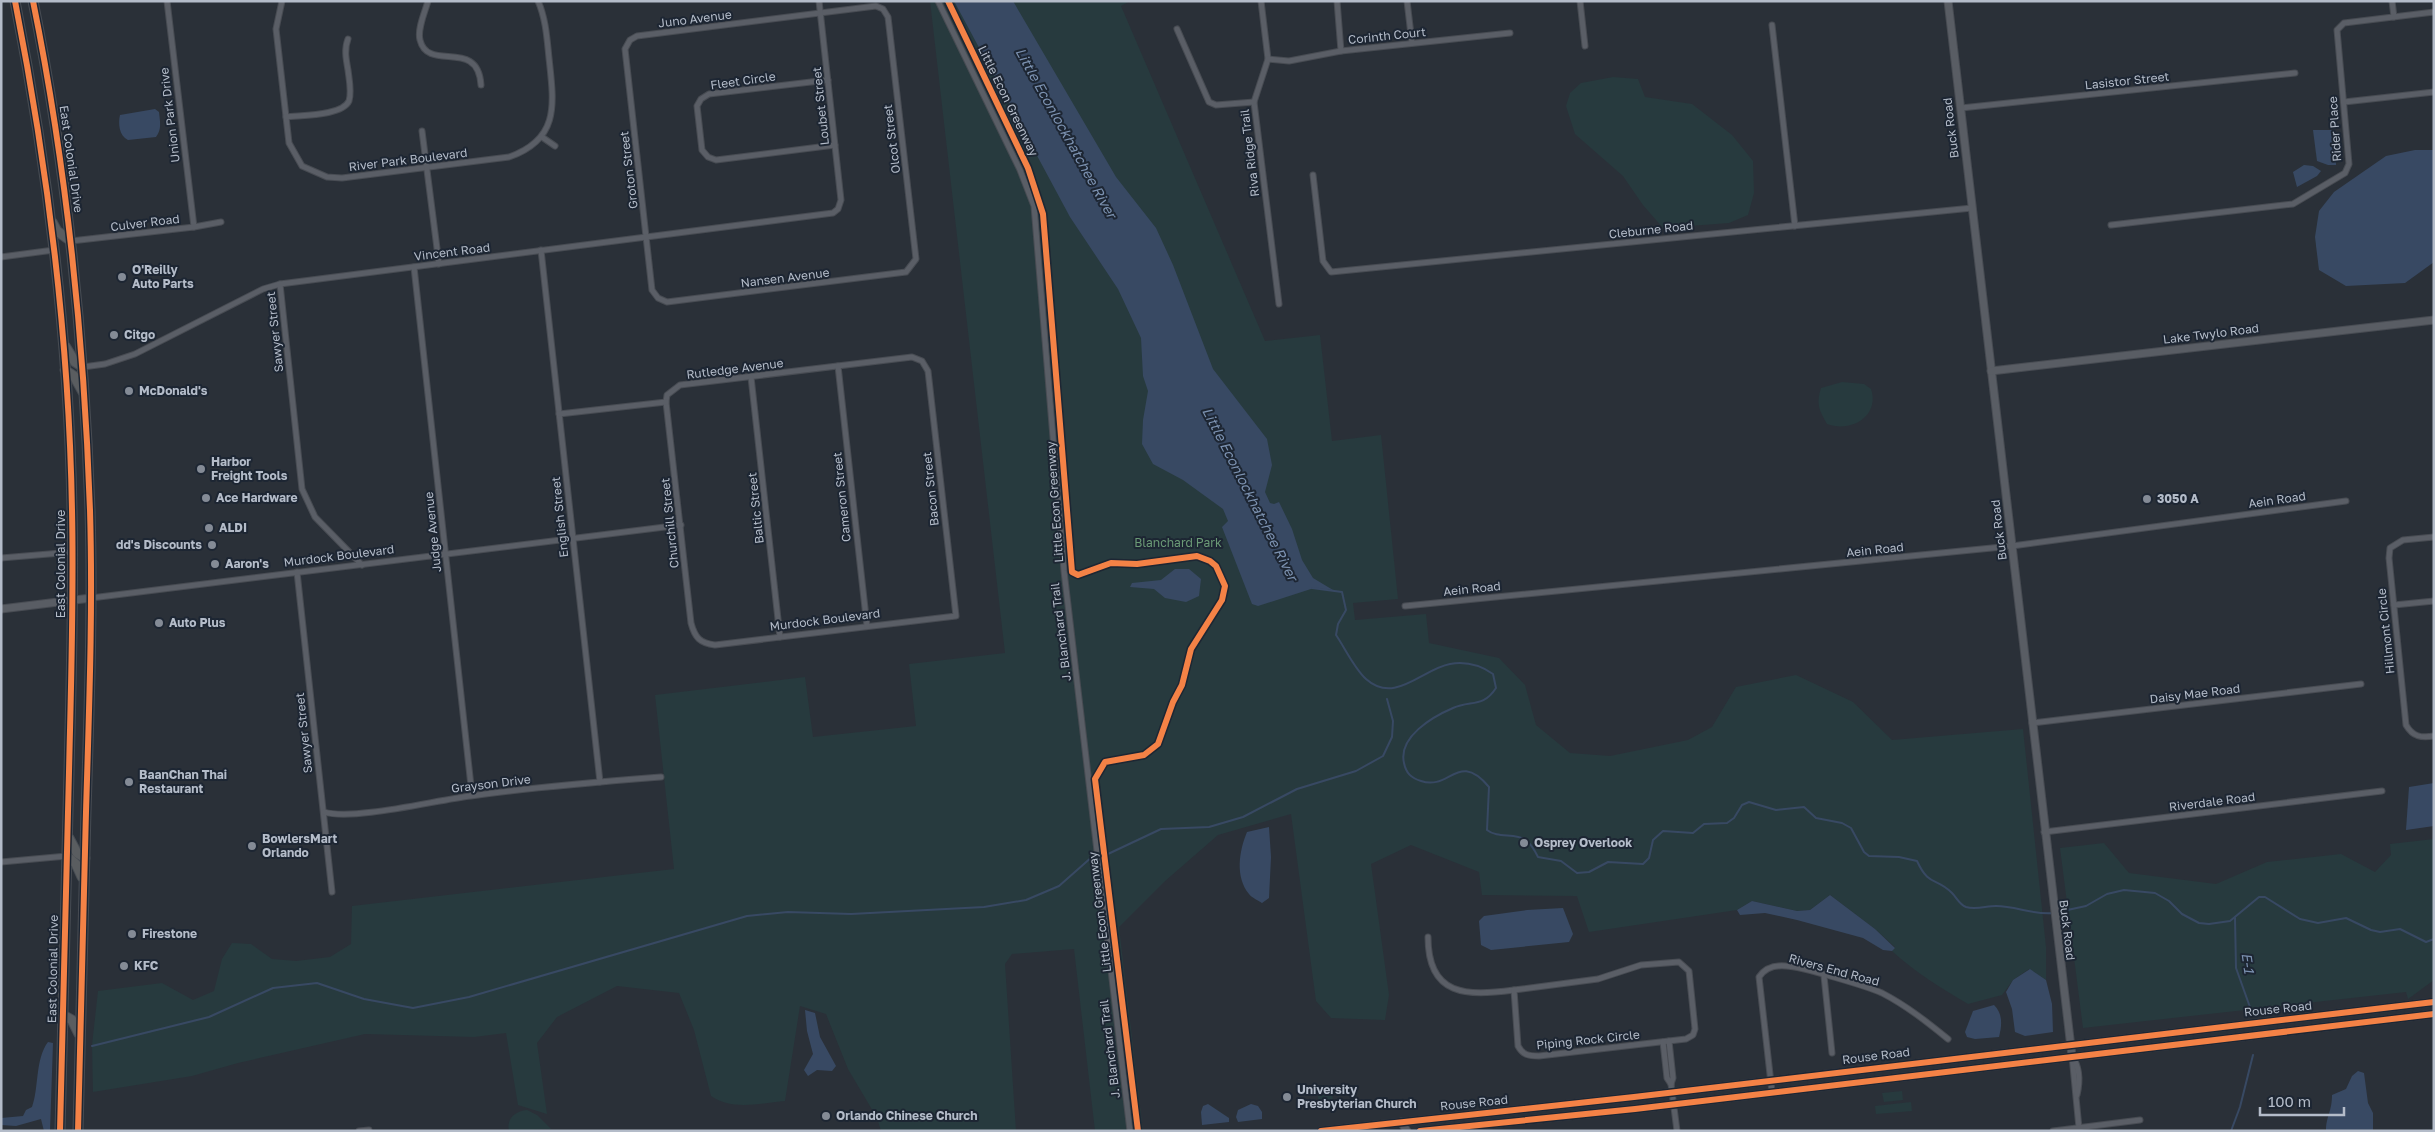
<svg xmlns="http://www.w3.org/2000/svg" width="2435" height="1132" viewBox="0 0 2435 1132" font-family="'Golos Text',sans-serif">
	<rect width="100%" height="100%" fill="#2a3038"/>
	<g fill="#273a3e">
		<path d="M930,1H1130L1121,6L1265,341L1320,335L1332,441L1381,435L1398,599L1353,603L1355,620L1426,614L1429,643L1499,658L1525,685L1536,725L1570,753L1610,756L1688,740L1712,727L1736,687L1796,675L1853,702L1892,740L2023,729L2046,947V980L2029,969L2013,980L2002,995L1968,1004C1941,988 1916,973 1892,951L1895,947L1875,929L1830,895L1810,910L1797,911L1752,901L1737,910L1589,932L1577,896L1482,895L1479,872L1411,845L1371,864L1389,995L1385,1020L1331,1018L1316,1001L1291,814L1218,835L1164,882L1119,927L1143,1131H1095L1074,949L1012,954L1005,964L1016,1131H881L877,1118L848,1069L826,1014L800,1006L785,1101C761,1103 732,1111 711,1096L694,1030L679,993L617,986L557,1017L537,1043L547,1114L518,1105L506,1033L474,1037L365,1034L238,1063L192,1076L93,1092L92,1045L98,991L162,983L193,1000L214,991L222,959L232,943L251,944L272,959L296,961L330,957L351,944L352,906L674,869L655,695L805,677L813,737L916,726L909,664L1005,653Z"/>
		<path d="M1613,77L1638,79L1645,97L1692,104L1732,135L1753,161L1754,193L1748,215L1729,223L1663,228L1643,205L1623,176L1575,134L1566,106L1570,93L1581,83Z"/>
		<path d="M1842,382L1864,384L1871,389C1880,416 1851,433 1827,424C1819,410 1816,404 1821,388Z"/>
		<path d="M2434,839V980L2408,999L2406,992L2083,1028L2060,848L2104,843L2129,873L2216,884L2267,862L2341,854L2375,872L2391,855L2390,844Z"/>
		<path d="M1331,1090L1333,1100L1329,1107L1324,1102L1319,1103L1317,1091Z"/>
		<path d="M1902,1091L1903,1100L1884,1102L1882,1093Z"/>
		<path d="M1911,1102L1912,1111L1876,1114L1875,1106Z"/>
		<path d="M527,1110L537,1115L551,1129L509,1131C506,1118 516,1111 527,1110Z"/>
	</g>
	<g fill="#384963">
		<path d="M954,1H1013L1116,177L1156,228L1173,265L1213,369L1267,439L1272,465L1265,492L1270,503L1274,504L1279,502L1292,529L1302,560L1313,578L1333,590L1314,588L1258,606L1252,604L1222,527L1228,521L1223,509L1183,480L1153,464L1142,444L1143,420L1148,391L1143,376L1141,338L1118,289L1070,217Z"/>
		<path d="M155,109L159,112C160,122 162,129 156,137L128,140C119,136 118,123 120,115Z"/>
		<path d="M2313,130H2335L2336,165H2328L2317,161Z"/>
		<path d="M2415,150H2434V262L2405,283L2346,286L2319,270L2315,237L2319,211L2334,192L2386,156Z"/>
		<path d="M2304,165L2313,166L2321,171L2317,176L2297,187L2293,172Z"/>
		<path d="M1175,569H1189L1201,579L1199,596L1186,602L1165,598L1154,589L1130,587L1132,583L1161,580Z"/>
		<path d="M2434,783V826L2406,830L2409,787Z"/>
		<path d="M1269,827L1271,857L1269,898L1262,903C1258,900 1252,898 1249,894C1235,877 1239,851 1247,832Z"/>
		<path d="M1830,895L1875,929L1895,948L1892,951L1883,950L1863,938L1797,920L1765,913L1740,915L1737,910L1752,901L1797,911L1810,910Z"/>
		<path d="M1563,908L1573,934L1569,942L1491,950L1481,945L1479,921L1484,916L1527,910Z"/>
		<path d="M2030,969L2046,980L2052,1004L2053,1032L2025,1036L2015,1032L2012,1009L2006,992L2013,980Z"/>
		<path d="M1994,1005C2003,1014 2002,1025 1999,1037L1975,1039L1967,1037L1965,1032L1973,1011Z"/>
		<path d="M805,1010L815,1013L820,1037L836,1066L832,1071L817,1070L808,1076L804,1070L813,1054L807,1031Z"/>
		<path d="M48,1042L53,1043L50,1131H44L41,1119L16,1126L1,1125V1118L23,1116L26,1110L32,1107C39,1088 35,1059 48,1042Z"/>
		<path d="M2358,1071L2364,1073L2368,1103L2373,1113V1131H2326C2326,1116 2332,1112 2332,1095L2346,1089L2352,1076Z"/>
		<path d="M1208,1104L1229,1118V1122L1202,1125L1201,1112L1203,1106Z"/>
		<path d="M1251,1104L1258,1106L1262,1112V1119L1238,1122L1236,1117L1238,1110Z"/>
	</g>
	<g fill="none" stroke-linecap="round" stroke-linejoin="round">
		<g stroke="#384963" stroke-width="2">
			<path d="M1013,122L1020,119"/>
			<path d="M1312,588L1342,592L1346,610L1338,624L1336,635C1345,648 1354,668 1366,679C1395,705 1422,669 1450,664C1467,661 1480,665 1493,674L1496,688C1483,708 1471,700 1453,708C1432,717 1398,737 1404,763C1406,773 1411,778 1421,781C1450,791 1458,750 1489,787L1487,830C1498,839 1515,832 1526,840C1531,844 1535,851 1538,857L1561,861L1577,873L1589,872L1608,862L1643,864L1649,858L1653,840L1663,831L1693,833L1704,824L1727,823L1734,818L1742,805L1749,802L1776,810L1804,807L1816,818L1842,823L1851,828L1864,852L1869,856L1899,857L1917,861C1929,887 1936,877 1952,893C1957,898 1959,904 1966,907C1976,910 1986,906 1996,906C2016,906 2033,915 2053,913"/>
			<path d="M1108,854L1161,829L1209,827L1243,817L1297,789L1356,771L1383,756L1392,737L1393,721L1387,699"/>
			<path d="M2058,912L2086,906L2107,894L2124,890L2155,893L2169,901L2182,914L2199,923L2209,924L2230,921L2259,897H2265L2300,919L2318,923L2346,918L2371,930L2380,932L2400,929L2426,942L2434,939"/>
			<path d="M2235,918L2236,968L2251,1010"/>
			<path d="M92,1046L209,1017L273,988L317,983L364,999L413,1008L469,997L747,916L788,912L851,914L984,907L1026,900L1059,886L1093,856"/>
			<path d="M2231,1131L2240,1107L2253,1055"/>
		</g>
		<g stroke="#484c53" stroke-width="7">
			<g id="street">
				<path d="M167,1L194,227"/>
				<path d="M282,1L276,29L289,143L302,166L327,177L342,178L509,157C560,139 554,104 549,58C547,39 546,19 538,1"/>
				<path d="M428,1C425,12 417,29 420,40C428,73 478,37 481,85"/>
				<path d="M938,1L1020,170L1034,206L1064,571L1130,1131"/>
				<path d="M1261,1L1268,59L1254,102L1279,304"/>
				<path d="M1337,1L1341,51"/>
				<path d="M1407,1L1412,43"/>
				<path d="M1580,1L1585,46"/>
				<path d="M2392,1L2394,17"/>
				<path d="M876,6L883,9L888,17L916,259L906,272L667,302L658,298L652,290L625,49L630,40L637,36Z"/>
				<path d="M1772,25L1795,226"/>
				<path d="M1177,29L1209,102L1216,105L1254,102"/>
				<path d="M1268,59L1289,61L1341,51L1510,33"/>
				<path d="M828,80L709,94L701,99L697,106L702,150L708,157L716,160L835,145"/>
				<path d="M2344,102L2434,92"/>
				<path d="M1961,108L2295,73"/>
				<path d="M286,117C301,115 342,116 349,101C352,92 349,79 348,70C346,59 344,49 348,39"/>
				<path d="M422,131L439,264"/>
				<path d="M542,137L555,146"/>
				<path d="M1313,175L1323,261L1331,272L1972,208"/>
				<path d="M2111,225L2293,204L2345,173L2349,164L2337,30L2344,23L2434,12"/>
				<path d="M71,241L194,227L221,222"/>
				<path d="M541,250L600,782"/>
				<path d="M1,257L54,250"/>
				<path d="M414,267L472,795"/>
				<path d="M280,284L302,489L315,517L362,565"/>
				<path d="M912,357L922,361L928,371L956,616L715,645C700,643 695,638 691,623L666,402L667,395L680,385Z"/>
				<path d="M838,366L867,626"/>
				<path d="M83,367L105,364L135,354L263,289L280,284L833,213L838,209L841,200L819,1"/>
				<path d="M751,377L780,637"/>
				<path d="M559,414L666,402"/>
				<path d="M2434,537L2403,540L2390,548L2389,558L2406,725C2413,737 2421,738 2434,736"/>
				<path d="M1,558L73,552"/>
				<path d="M297,572L332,892"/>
				<path d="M91,598L681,525"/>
				<path d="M2394,605L2434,601"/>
				<path d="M1405,606L2012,546L2346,501"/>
				<path d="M2032,723L2361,684"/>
				<path d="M324,812C354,821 436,800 471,796C534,787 598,782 661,777"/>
				<path d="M2044,832L2382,791"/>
				<path d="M1,862L67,856"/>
				<path d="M1428,937C1428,997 1467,996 1514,990"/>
				<path d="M1679,962L1689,971L1695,1029L1693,1035L1686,1039L1539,1056C1528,1056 1523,1055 1518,1046L1514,990L1598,979L1641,965Z"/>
				<path d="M1824,976L1832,1053"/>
				<path d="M1669,1041L1673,1078L1671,1084L1677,1131"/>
				<path d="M1663,1042L1667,1078L1671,1084"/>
				<path d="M2072,1056L2079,1128"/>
				<path d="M2072,1056C2080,1067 2080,1082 2077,1095"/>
				<path d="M1772,1092L1759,977C1765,968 1775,965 1786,966C1800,966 1869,987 1882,993C1907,1006 1927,1022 1948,1039"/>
				<path d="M359,1131L369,1130"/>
				<path d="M2053,1131L2140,1120"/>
			</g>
		</g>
		<g stroke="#484c53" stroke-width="9">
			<g id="secondary">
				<path d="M1948,1L2072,1056"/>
				<path d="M1991,371L2434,320"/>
				<path d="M1,609L91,598"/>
				<path d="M1401,1122L1407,1131"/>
				<path d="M1321,1131L1634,1097L2434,1002"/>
				<path d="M1420,1131L1635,1109L2434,1014"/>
			</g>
		</g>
		<g stroke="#474c53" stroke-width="11">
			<g id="highway">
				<path d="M15,1C48,169 69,339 72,510C74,597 71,685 69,772C66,892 63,1011 60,1131"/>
				<path d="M33,1C67,169 84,339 90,510C93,611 89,711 86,812C83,918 81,1024 78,1131"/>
				<path d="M52,222L57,231L71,241"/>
				<path d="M65,346L75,362L83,367"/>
				<path d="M65,370L74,376L83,392"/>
				<path d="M69,838L77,853L85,858"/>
				<path d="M67,856L76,864L82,877"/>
				<path d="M63,1015L72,1020L79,1034"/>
			</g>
		</g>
		<use href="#street" stroke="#5a5e66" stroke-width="5"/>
		<use href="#secondary" stroke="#595d64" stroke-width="7"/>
		<use href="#highway" stroke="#5a5d60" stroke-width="9"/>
		<g stroke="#1d2633" stroke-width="9">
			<g id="cycleway">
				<path d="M15,1C48,169 69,339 72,510C74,597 71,685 69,772C66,892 63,1011 60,1131"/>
				<path d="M33,1C67,169 84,339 90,510C93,611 89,711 86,812C83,918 81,1024 78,1131"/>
				<path d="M948,1L1028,168L1043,214L1072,572L1078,575L1111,563L1137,564L1197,556L1210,561L1216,566L1225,586L1222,600L1191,649L1182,685L1173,702L1158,744L1144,755L1105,762L1095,779L1138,1131"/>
				<path d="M1321,1131L1634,1097L2434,1002"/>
				<path d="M1420,1131L1635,1109L2434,1014"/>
			</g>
		</g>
		<use href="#cycleway" stroke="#f48246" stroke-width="6"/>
	</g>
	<g fill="#848b96" stroke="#1d2633" stroke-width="2">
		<circle cx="122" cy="277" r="5"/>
		<circle cx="114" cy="335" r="5"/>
		<circle cx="129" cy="391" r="5"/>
		<circle cx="201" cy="469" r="5"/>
		<circle cx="206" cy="498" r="5"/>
		<circle cx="2147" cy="499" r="5"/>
		<circle cx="209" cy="528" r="5"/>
		<circle cx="212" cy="545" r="5"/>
		<circle cx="215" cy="564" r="5"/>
		<circle cx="159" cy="623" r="5"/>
		<circle cx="129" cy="782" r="5"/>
		<circle cx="1524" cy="843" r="5"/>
		<circle cx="252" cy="846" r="5"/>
		<circle cx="132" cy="934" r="5"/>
		<circle cx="124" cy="966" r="5"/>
		<circle cx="1287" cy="1097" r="5"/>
		<circle cx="826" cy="1116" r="5"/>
	</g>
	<g text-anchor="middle" stroke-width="4" stroke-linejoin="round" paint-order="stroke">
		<g font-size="12" fill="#b4bcc9" stroke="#1d2633">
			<text transform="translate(695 19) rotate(-7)" y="4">Juno Avenue</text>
			<text transform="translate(1387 36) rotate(-6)" y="4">Corinth Court</text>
			<text transform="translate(743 81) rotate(-8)" y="4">Fleet Circle</text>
			<text transform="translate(2127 81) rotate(-6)" y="4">Lasistor Street</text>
			<text transform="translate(1008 101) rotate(64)" y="4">Little Econ Greenway</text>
			<text transform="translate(821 106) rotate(-96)" y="4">Loubet Street</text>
			<text transform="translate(170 115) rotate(-97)" y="4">Union Park Drive</text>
			<text transform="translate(1951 128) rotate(-97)" y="4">Buck Road</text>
			<text transform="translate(2335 129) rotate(-94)" y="4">Rider Place</text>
			<text transform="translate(892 139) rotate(-97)" y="4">Olcot Street</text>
			<text transform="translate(1250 153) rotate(-97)" y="4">Riva Ridge Trail</text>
			<text transform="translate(71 159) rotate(82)" y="4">East Colonial Drive</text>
			<text transform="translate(408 160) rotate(-7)" y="4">River Park Boulevard</text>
			<text transform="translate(629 170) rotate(-97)" y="4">Groton Street</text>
			<text transform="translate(145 223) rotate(-7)" y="4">Culver Road</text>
			<text transform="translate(1651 230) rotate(-6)" y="4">Cleburne Road</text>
			<text transform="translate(452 252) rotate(-7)" y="4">Vincent Road</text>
			<text transform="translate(785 278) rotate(-7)" y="4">Nansen Avenue</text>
			<text transform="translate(275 332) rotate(-96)" y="4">Sawyer Street</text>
			<text transform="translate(2211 334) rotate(-7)" y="4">Lake Twylo Road</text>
			<text transform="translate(735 369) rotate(-7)" y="4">Rutledge Avenue</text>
			<text transform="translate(931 489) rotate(-96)" y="4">Bacon Street</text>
			<text transform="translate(842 497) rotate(-96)" y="4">Cameron Street</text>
			<text transform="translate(2277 500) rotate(-8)" y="4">Aein Road</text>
			<text transform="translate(1055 502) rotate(-94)" y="4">Little Econ Greenway</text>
			<text transform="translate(756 508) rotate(-96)" y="4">Baltic Street</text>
			<text transform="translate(560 517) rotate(-96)" y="4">English Street</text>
			<text transform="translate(670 523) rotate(-96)" y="4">Churchill Street</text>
			<text transform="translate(1999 530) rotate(-97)" y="4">Buck Road</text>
			<text transform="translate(433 532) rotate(-96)" y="4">Judge Avenue</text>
			<text transform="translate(1875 550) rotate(-6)" y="4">Aein Road</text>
			<text transform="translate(339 556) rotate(-7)" y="4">Murdock Boulevard</text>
			<text transform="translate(61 564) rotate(-90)" y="4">East Colonial Drive</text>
			<text transform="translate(1472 589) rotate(-6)" y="4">Aein Road</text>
			<text transform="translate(825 620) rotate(-7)" y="4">Murdock Boulevard</text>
			<text transform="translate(2386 631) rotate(-96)" y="4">Hillmont Circle</text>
			<text transform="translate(1061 632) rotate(-97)" y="4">J. Blanchard Trail</text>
			<text transform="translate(2195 694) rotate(-7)" y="4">Daisy Mae Road</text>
			<text transform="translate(304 733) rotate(-96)" y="4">Sawyer Street</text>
			<text transform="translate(491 784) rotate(-7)" y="4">Grayson Drive</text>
			<text transform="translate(2212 802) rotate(-7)" y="4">Riverdale Road</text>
			<text transform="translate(1100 912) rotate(-97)" y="4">Little Econ Greenway</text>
			<text transform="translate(2067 930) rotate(83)" y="4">Buck Road</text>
			<text transform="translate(53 969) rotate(-89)" y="4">East Colonial Drive</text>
			<text transform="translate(1834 970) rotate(15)" y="4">Rivers End Road</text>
			<text transform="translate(2278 1009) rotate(-6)" y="4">Rouse Road</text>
			<text transform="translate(1588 1040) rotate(-6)" y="4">Piping Rock Circle</text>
			<text transform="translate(1110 1049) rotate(-97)" y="4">J. Blanchard Trail</text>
			<text transform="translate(1876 1056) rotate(-7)" y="4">Rouse Road</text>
			<text transform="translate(1474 1103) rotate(-6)" y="4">Rouse Road</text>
		</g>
		<g font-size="12" font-weight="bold" fill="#b4bcc9" stroke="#1d2633" text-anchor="start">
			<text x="132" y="274">O'Reilly<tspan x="132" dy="14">Auto Parts</tspan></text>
			<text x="124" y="339">Citgo</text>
			<text x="139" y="395">McDonald's</text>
			<text x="211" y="466">Harbor<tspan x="211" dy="14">Freight Tools</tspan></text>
			<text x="216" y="502">Ace Hardware</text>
			<text x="2157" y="503">3050 A</text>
			<text x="219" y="532">ALDI</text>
			<text x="202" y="549" text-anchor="end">dd's Discounts</text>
			<text x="225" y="568">Aaron's</text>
			<text x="169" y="627">Auto Plus</text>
			<text x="139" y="779">BaanChan Thai<tspan x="139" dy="14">Restaurant</tspan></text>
			<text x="262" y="843">BowlersMart<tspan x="262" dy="14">Orlando</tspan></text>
			<text x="1534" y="847">Osprey Overlook</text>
			<text x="142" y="938">Firestone</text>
			<text x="134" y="970">KFC</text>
			<text x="1297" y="1094">University<tspan x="1297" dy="14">Presbyterian Church</tspan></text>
			<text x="836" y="1120">Orlando Chinese Church</text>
		</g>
		<g font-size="12" fill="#6b9a76" stroke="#1d2633">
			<text x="1178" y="547">Blanchard Park</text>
		</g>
		<g font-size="14" font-style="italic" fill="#7c92b1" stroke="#1d2633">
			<text transform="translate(1066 133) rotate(61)" y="5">Little Econlockhatchee River</text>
			<text transform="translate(1250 494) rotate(63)" y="5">Little Econlockhatchee River</text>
			<text transform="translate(2248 963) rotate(82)" y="5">E-1</text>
		</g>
	</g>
	<rect width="2435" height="1132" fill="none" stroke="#b4bcc9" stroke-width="5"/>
	<path d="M2260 1107v8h84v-8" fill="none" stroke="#b4bcc9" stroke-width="2.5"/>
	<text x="2268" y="1107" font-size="15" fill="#b4bcc9" stroke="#1d2633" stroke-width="4" paint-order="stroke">100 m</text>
</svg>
